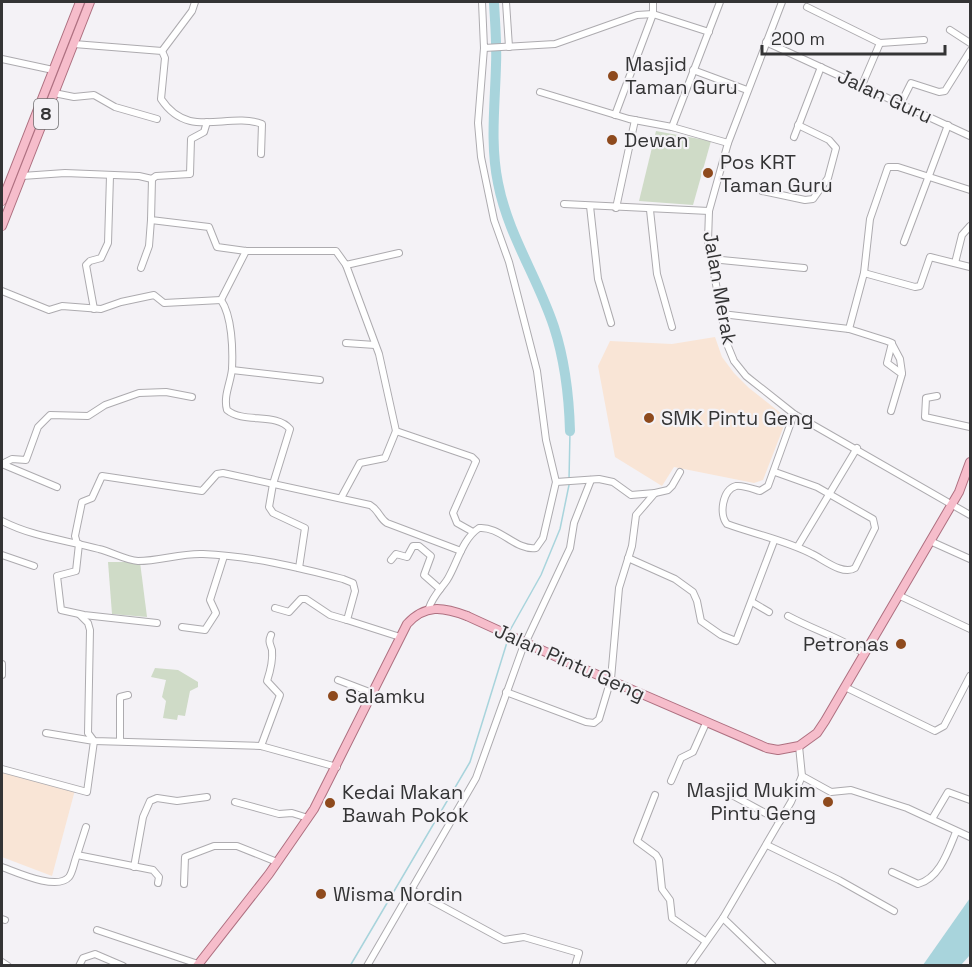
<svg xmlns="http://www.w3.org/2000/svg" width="972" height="967" viewBox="0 0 972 967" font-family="'Space Grotesk',sans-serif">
	<rect width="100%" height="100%" fill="#f4f2f6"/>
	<g fill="#f9e5d6">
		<path d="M715,337L722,357L734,373L749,388L787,418L763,480L754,483L674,467L662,486L615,457L598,366L610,341L672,344Z"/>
		<path d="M2,771L75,790L52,876L2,857Z"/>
	</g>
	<g fill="#cfdbc7">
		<path d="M656,131L711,141L693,205L639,201Z"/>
		<path d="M108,562H140L147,617L112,614Z"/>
		<path d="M155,668L178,670L198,682V687L190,691L185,716L178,715L177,720L163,718L166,701L162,697L166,680L151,677Z"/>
	</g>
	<path fill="#a8d4dc" d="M970,898V955L961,965H923Z"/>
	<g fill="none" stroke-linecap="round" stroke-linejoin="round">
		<g stroke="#a8d4dc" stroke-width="1.5">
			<path d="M569,480L570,431"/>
			<path d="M509,632L541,575L560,529L569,485"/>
			<path d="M350,966L470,762L508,639"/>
		</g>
		<path stroke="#a8d4dc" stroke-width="10" d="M494,2C495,23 497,44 496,65C495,105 490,144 498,183C508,235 538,278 554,327C565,361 569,395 570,431"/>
		<g stroke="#adabaf" stroke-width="8">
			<g id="minor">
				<path d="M482,2L484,48L555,44L637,15L653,14L709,32"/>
				<path d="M506,2L509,47"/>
				<path d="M782,2L728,143L709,211L708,241L727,344L734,361L746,376L794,414L970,515"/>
				<path d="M807,7L880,43L924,40"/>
				<path d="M950,30L970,43"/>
				<path d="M766,42L970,136"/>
				<path d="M74,44L162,51L165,58L161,99C189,141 227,111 262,124L261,154"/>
				<path d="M162,51L192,11L195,2"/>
				<path d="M2,59L53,70"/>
				<path d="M693,70L747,90"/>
				<path d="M862,85L880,43"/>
				<path d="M540,92L629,119L672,127L728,143"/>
				<path d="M54,93L74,97L94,95L115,107L157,119"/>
				<path d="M901,103L911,83L939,92L945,91L970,51"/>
				<path d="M615,115L653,14V2"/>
				<path d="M207,122L204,132L191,139L190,174L156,176L152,179L151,220L209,227L217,247L246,251H336L346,265L399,253"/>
				<path d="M672,127L720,2"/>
				<path d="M794,137L821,67"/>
				<path d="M22,176L65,173L139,176L152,179"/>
				<path d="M762,191L805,200L813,199L828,178L836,148L829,140L798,125"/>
				<path d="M564,204L709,211"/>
				<path d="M590,206L598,279L611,323"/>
				<path d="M616,208L635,120"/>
				<path d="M650,210L657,274L672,327"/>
				<path d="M904,242L948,125"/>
				<path d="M711,259L804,268"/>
				<path d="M955,263L962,235L970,226"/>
				<path d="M346,265L379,354L396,431L472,457L476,461L453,513L457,523L473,532"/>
				<path d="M141,268L149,246L151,220"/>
				<path d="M864,273L915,287L920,286L930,257L970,267"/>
				<path d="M2,291L49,310L62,306L101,309L121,302L154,295L164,303L221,300"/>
				<path d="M221,300C232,316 233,349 232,369C231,382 223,396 227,410C244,424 276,412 290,429L273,484L269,507L273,513L305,528L299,568"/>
				<path d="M221,300L246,251"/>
				<path d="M94,309L86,265L90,261L101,258L108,243L110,176"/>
				<path d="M722,314L849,329L887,341L892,343L887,363L902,374L891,411"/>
				<path d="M849,329L864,273L870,219L888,167H898L970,190"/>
				<path d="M346,343L375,345"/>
				<path d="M892,344L900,359L902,373"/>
				<path d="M232,370L320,380"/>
				<path d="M937,396L926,398L925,417L970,427"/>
				<path d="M2,464L12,459L26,460L38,427L50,415L88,416L105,405L139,393L166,392L192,397"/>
				<path d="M2,464L57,487"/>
				<path d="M775,472L817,487L873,519L875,528L855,568C843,576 823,559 812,554C788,541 754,534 727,524C719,515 722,490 736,486C743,485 753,489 760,491L768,486L794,414"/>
				<path d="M556,482L599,479L613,482L631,495L655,493"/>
				<path d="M341,498L360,463L385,458L396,431"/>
				<path d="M2,521C33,537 66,540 99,549C112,552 125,560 138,561C160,561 181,553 203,554C251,556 297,567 343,579L353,583L355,591L347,620L400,637"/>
				<path d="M930,541L970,559"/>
				<path d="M77,543L75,536L82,502L92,498L102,476L202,491L217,474L223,473L370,505C379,510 379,518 387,523L461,551"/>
				<path d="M79,544L76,571L57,576L61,610L84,615L157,623"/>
				<path d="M798,546L857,448"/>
				<path d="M2,555L34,566"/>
				<path d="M628,558L675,579L693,592L697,601L701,621L721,635L736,641L774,541"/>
				<path d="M391,560L396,554L407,557L413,546H419L431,556L424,575L440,589"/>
				<path d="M898,595L970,629"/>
				<path d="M752,602L769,612"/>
				<path d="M275,608L289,612L301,599H306L330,615L347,620"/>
				<path d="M429,608C433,596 440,590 447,580C457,564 462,539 479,528C500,526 516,551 536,548L543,538L556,482L546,440L537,371L509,262L494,220L481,157L478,123L484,48"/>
				<path d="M80,615L88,623L90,630L88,733L94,741L261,746L337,767"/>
				<path d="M788,616C814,630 841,638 865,654"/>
				<path d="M182,627L205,630L216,613L210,600L224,556"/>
				<path d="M2,664V675"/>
				<path d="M338,680L372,693"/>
				<path d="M845,687L935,731L944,726L970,676"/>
				<path d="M506,692L586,722L594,723L599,719L611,679L619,588L632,546L636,515L655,493L668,490L672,486L680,472"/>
				<path d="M120,741V697L128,695"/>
				<path d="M261,746L280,695L267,681C270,672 273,660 272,650C270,643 268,642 271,635"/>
				<path d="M2,769L87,792L94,741L46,733"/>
				<path d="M802,776L831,792L851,790L907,808L970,837"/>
				<path d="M671,781L681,758L693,752L706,723"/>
				<path d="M655,795L637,841L656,855L659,860L662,889L670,900L672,918L705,941"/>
				<path d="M732,795L780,821"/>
				<path d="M235,802L279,814L292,813L308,818"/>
				<path d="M932,819L948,792L970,800"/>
				<path d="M767,845L839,880L894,911"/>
				<path d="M77,855L86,827"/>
				<path d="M2,867C16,872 57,891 69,877C73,872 74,862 77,855L153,870L159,877L158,883"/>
				<path d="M134,867L143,817L150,801L157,798L177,801L207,797"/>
				<path d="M892,872L918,884C940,878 948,851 956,832"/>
				<path d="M184,884L185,857L214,846H237L277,862"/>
				<path d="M412,890L504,940L524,937L579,953L575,966"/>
				<path d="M723,918L773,966"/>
				<path d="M2,919L5,920"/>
				<path d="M97,930L198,964"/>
				<path d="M2,962L8,966"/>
				<path d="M79,966L83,958L95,954L123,966"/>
				<path d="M367,966L476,778L522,650L570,548L574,523L591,480"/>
				<path d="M689,966L723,918L791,802L802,776L799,746"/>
			</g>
		</g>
		<g stroke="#ae7080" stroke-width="10">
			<g id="major">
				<path d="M2,201L80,2"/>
				<path d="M2,226L90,2"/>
				<path d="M570,663L767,748L778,750L799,746L817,733L825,721L959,492L970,462"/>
				<path d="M197,966L269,874L314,809L407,624C425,604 443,607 467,616"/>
			</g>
		</g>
		<use href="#minor" stroke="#fff" stroke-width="6"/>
		<use href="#major" stroke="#f6bdcb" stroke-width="8"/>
		<g stroke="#ae7080" stroke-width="10" stroke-linecap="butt">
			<path id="major-bridge" d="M467,616L570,663"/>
		</g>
		<use href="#major-bridge" stroke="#f6bdcb" stroke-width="8"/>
	</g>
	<g fill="#8e4a1d" stroke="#f4f2f6" stroke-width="2">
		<circle cx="613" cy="76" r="6"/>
		<circle cx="612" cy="140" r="6"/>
		<circle cx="708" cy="173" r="6"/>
		<circle cx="649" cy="418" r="6"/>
		<circle cx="901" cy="644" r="6"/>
		<circle cx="333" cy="696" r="6"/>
		<circle cx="828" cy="802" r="6"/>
		<circle cx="330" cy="803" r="6"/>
		<circle cx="321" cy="894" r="6"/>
	</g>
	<g text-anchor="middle" stroke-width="4.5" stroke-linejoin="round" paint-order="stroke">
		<rect fill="#f4f2f6" stroke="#6e6d6f" stroke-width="1.5" x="34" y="99" width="24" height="30" rx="4.5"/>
		<g font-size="18" font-weight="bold" fill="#343435">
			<text x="46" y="120">8</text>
		</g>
		<g font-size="20" fill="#343435" stroke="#f4f2f6" text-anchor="start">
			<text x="625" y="71">Masjid<tspan x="625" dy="23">Taman Guru</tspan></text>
			<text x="624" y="147">Dewan</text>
			<text x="720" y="169">Pos KRT<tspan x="720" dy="23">Taman Guru</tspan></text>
			<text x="661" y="425">SMK Pintu Geng</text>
			<text x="889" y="651" text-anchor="end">Petronas</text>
			<text x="345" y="703">Salamku</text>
			<text x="816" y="797" text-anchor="end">Masjid Mukim<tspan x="816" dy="23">Pintu Geng</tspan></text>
			<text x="342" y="799">Kedai Makan<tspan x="342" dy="23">Bawah Pokok</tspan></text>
			<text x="333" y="901">Wisma Nordin</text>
		</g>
		<g font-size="20" fill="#343435" stroke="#f4f2f6">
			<text transform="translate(885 96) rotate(25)" y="7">Jalan Guru</text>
			<text transform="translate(720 288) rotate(80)" y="7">Jalan Merak</text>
			<text transform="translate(570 662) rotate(24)" y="7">Jalan Pintu Geng</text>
		</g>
	</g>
	<rect width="972" height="967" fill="none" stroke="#343435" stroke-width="6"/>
	<path d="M762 45v9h183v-9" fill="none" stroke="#343435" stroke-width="3"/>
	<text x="771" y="45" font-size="18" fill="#343435" stroke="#f4f2f6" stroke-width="4.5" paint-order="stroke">200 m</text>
</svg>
